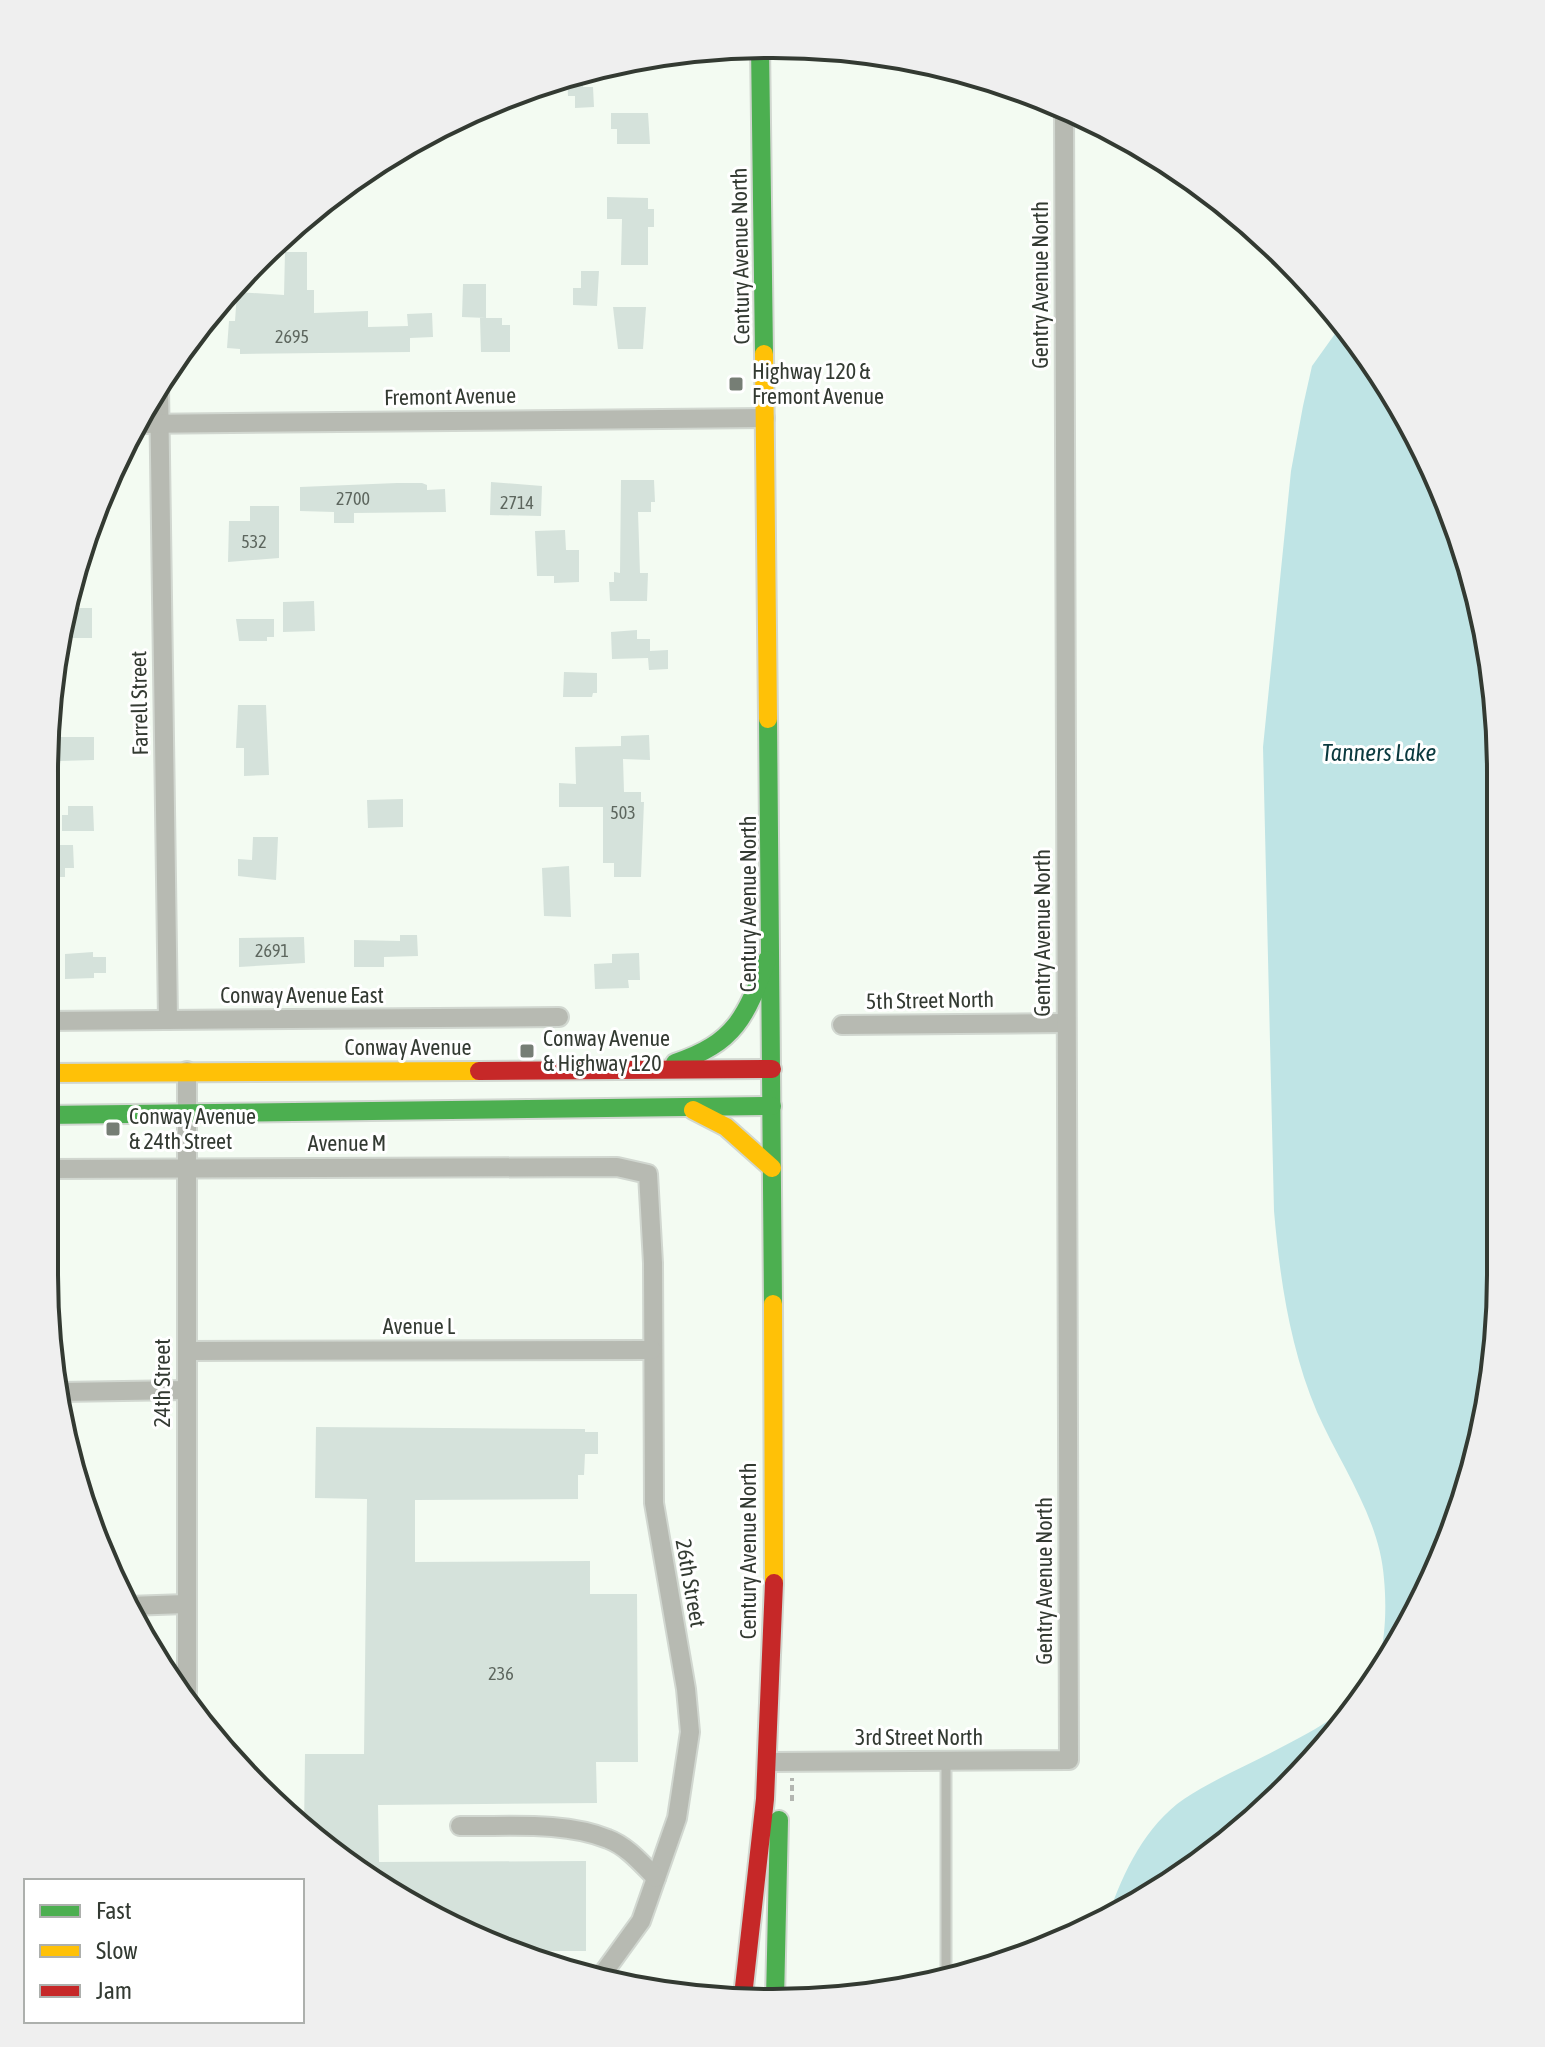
<svg xmlns="http://www.w3.org/2000/svg" width="1545" height="2047" viewBox="0 0 1545 2047" font-family="'Asap Condensed',sans-serif">
	<rect width="100%" height="100%" fill="#f3fbf2"/>
	<path fill="#bfe4e5" d="M1342,324L1378,367L1462,538L1495,678V1370L1462,1509L1378,1679L1288,1789L1178,1880L1109,1914C1123,1872 1146,1825 1184,1799C1230,1767 1339,1730 1368,1685C1386,1658 1387,1611 1384,1579C1380,1519 1341,1466 1317,1412C1290,1348 1280,1280 1274,1211L1263,747L1291,471L1303,406L1312,366Z"/>
	<g fill="#d5e2db">
		<path d="M584,72L583,87H593L594,107L575,108V96H568L567,77Z"/>
		<path d="M611,113H648L650,144H617V129H611Z"/>
		<path d="M607,197L648,198V209H654V227H648V265H621L622,219H607Z"/>
		<path d="M285,252H307V290H314V313L368,311V327L408,326L407,314L432,313L433,337L410,338V352L240,354V349L227,348L229,321H235L237,292L284,295Z"/>
		<path d="M581,271H599L597,306L573,305V288H581Z"/>
		<path d="M463,284H486V318L462,317Z"/>
		<path d="M613,307H646L643,349H618Z"/>
		<path d="M480,318H502V325H510V352H481Z"/>
		<path d="M621,480H654L655,502H651V512H638L640,573H648L647,601H610L609,582H614V572L620,573Z"/>
		<path d="M491,482L542,486L541,516L490,515Z"/>
		<path d="M397,483H422L427,485V490L445,489L446,512L354,513V523H334V512L300,511V487Z"/>
		<path d="M250,506H279V558L228,562L229,521H250Z"/>
		<path d="M565,530L566,550H579V582L554,583V576H537L535,531Z"/>
		<path d="M314,601L315,631L283,632V602Z"/>
		<path d="M65,608H92V638H63Z"/>
		<path d="M236,619H274V637H267V641H239Z"/>
		<path d="M637,630V639H650V651L668,650V669L649,670L648,658L612,659L611,632Z"/>
		<path d="M564,672L597,673V693H593L592,697H563Z"/>
		<path d="M238,705H266L269,775L244,776V748H236Z"/>
		<path d="M649,735L650,760L623,759L624,792H641V802H644L641,877H614V863H603V807H559V783L576,784L575,747L621,746V736Z"/>
		<path d="M60,737H94V760L60,761Z"/>
		<path d="M403,799V827L368,828L367,800Z"/>
		<path d="M68,806H93L94,831H62V815H68Z"/>
		<path d="M253,837H278L276,880L238,876V859L252,860Z"/>
		<path d="M50,845H73L74,868H65V877H45V857H50Z"/>
		<path d="M569,866L571,917L544,916L542,868Z"/>
		<path d="M400,935H417L418,956L384,957V967H354V940L400,941Z"/>
		<path d="M304,937L305,963L239,967V938Z"/>
		<path d="M93,952V957H106V973H94V978L65,979V954Z"/>
		<path d="M639,953L640,980H628L629,988L595,989L594,964L612,963V954Z"/>
		<path d="M316,1427L585,1429V1432H598V1454H585L584,1475H578V1499L415,1500V1562L590,1561V1594H637L638,1762H596L597,1803L378,1805L379,1862L586,1861V1951H519L450,1928L304,1830L305,1754H364L367,1499L315,1498Z"/>
	</g>
	<g fill="none" stroke-linecap="round" stroke-linejoin="round">
		<g stroke="#d1d7d0" stroke-width="13">
			<path id="lane" d="M946,1761V1976"/>
		</g>
		<g stroke="#d1d7d0" stroke-width="22">
			<g id="street">
				<path d="M159,386L168,1020"/>
				<path d="M135,424L765,418"/>
				<path d="M45,1021L559,1017"/>
				<path d="M842,1025L1066,1023"/>
				<path d="M44,1169L617,1167L648,1174L653,1263L654,1503L686,1689L690,1732L677,1818L641,1921L599,1979"/>
				<path d="M187,1351L652,1350"/>
				<path d="M60,1392L186,1390"/>
				<path d="M128,1606L186,1604"/>
				<path d="M187,1694V1071"/>
				<path d="M770,1762L1069,1760L1064,106"/>
				<path d="M460,1826C508,1827 563,1821 608,1839C627,1846 642,1864 656,1878"/>
			</g>
		</g>
		<g stroke="#d1d7d0" stroke-width="22">
			<g id="fast">
				<path d="M760,45L764,354"/>
				<path d="M768,719L773,1304"/>
				<path d="M675,1063C735,1043 746,1017 767,960"/>
				<path d="M44,1115L772,1106"/>
				<path d="M775,1999L779,1820"/>
			</g>
		</g>
		<g stroke="#d1d7d0" stroke-width="22">
			<g id="slow">
				<path d="M764,354L768,719"/>
				<path d="M45,1073L479,1071"/>
				<path d="M693,1110L726,1127L772,1168"/>
				<path d="M773,1304L774,1583"/>
			</g>
		</g>
		<g stroke="#d1d7d0" stroke-width="22">
			<g id="jam">
				<path d="M479,1071L772,1069"/>
				<path d="M743,1996L765,1799L774,1583"/>
			</g>
		</g>
		<path stroke="#b3b6b1" stroke-width="4" stroke-dasharray="6 4" stroke-linecap="butt" d="M792,1801V1778"/>
		<use href="#lane" stroke="#b7bab2" stroke-width="9"/>
		<use href="#street" stroke="#b7bab2" stroke-width="18"/>
		<use href="#fast" stroke="#4caf50" stroke-width="18"/>
		<use href="#slow" stroke="#ffc107" stroke-width="18"/>
		<use href="#jam" stroke="#c62828" stroke-width="18"/>
	</g>
	<g fill="#767e75" stroke="#fff" stroke-width="3">
		<rect x="728" y="376" width="16" height="16" rx="4"/>
		<rect x="519" y="1043" width="16" height="16" rx="4"/>
		<rect x="105" y="1121" width="16" height="16" rx="4"/>
	</g>
	<g text-anchor="middle" stroke-width="6" stroke-linejoin="round" paint-order="stroke">
		<g font-size="18" fill="#5d665e">
			<text x="292" y="343">2695</text>
			<text x="353" y="505">2700</text>
			<text x="517" y="509">2714</text>
			<text x="254" y="548">532</text>
			<text x="623" y="819">503</text>
			<text x="272" y="957">2691</text>
			<text x="501" y="1680">236</text>
		</g>
		<g font-size="22" fill="#333a32" stroke="#fff">
			<text transform="translate(740 256) rotate(-91)" y="8">Century Avenue North</text>
			<text transform="translate(1040 285) rotate(-90)" y="8">Gentry Avenue North</text>
			<text transform="translate(450 396) rotate(-1)" y="8">Fremont Avenue</text>
			<text transform="translate(139 703) rotate(-91)" y="8">Farrell Street</text>
			<text transform="translate(748 904) rotate(-90)" y="8">Century Avenue North</text>
			<text transform="translate(1042 933) rotate(-90)" y="8">Gentry Avenue North</text>
			<text x="302" y="1003">Conway Avenue East</text>
			<text transform="translate(930 1000) rotate(-1)" y="8">5th Street North</text>
			<text x="408" y="1055">Conway Avenue</text>
			<text x="347" y="1151">Avenue M</text>
			<text x="419" y="1334">Avenue L</text>
			<text transform="translate(162 1383) rotate(-90)" y="8">24th Street</text>
			<text transform="translate(748 1551) rotate(-90)" y="8">Century Avenue North</text>
			<text transform="translate(1044 1581) rotate(-90)" y="8">Gentry Avenue North</text>
			<text transform="translate(691 1583) rotate(80)" y="8">26th Street</text>
			<text x="919" y="1745">3rd Street North</text>
		</g>
		<g font-size="22" fill="#333a32" stroke="#fff" text-anchor="start">
			<text x="752" y="379">Highway 120 &amp;<tspan x="752" dy="25">Fremont Avenue</tspan></text>
			<text x="543" y="1046">Conway Avenue<tspan x="543" dy="25">&amp; Highway 120</tspan></text>
			<text x="129" y="1124">Conway Avenue<tspan x="129" dy="25">&amp; 24th Street</tspan></text>
		</g>
		<g font-size="24" font-style="italic" fill="#0a393e" stroke="#fff">
			<text x="1379" y="761">Tanners Lake</text>
		</g>
	</g>
	<path d="M0 0H1545V2047H0ZM772 58H773A714 714 0 0 1 1487 772V1275A714 714 0 0 1 773 1989H772A714 714 0 0 1 58 1275V772A714 714 0 0 1 772 58Z" fill="#efefef" fill-rule="evenodd"/>
	<path fill="none" stroke="#333a32" stroke-width="4" d="M772 58H773A714 714 0 0 1 1487 772V1275A714 714 0 0 1 773 1989H772A714 714 0 0 1 58 1275V772A714 714 0 0 1 772 58Z"/>
	<rect x="24" y="1879" width="280" height="144" fill="#ffffff" stroke="#adb0ad" stroke-width="2"/>
	<rect x="40" y="1905" width="40" height="12" fill="#4caf50" stroke="#adb0ad" stroke-width="2"/>
	<text x="96" y="1919" font-size="24" fill="#333a32">Fast</text>
	<rect x="40" y="1945" width="40" height="12" fill="#ffc107" stroke="#adb0ad" stroke-width="2"/>
	<text x="96" y="1959" font-size="24" fill="#333a32">Slow</text>
	<rect x="40" y="1985" width="40" height="12" fill="#c62828" stroke="#adb0ad" stroke-width="2"/>
	<text x="96" y="1999" font-size="24" fill="#333a32">Jam</text>
</svg>
